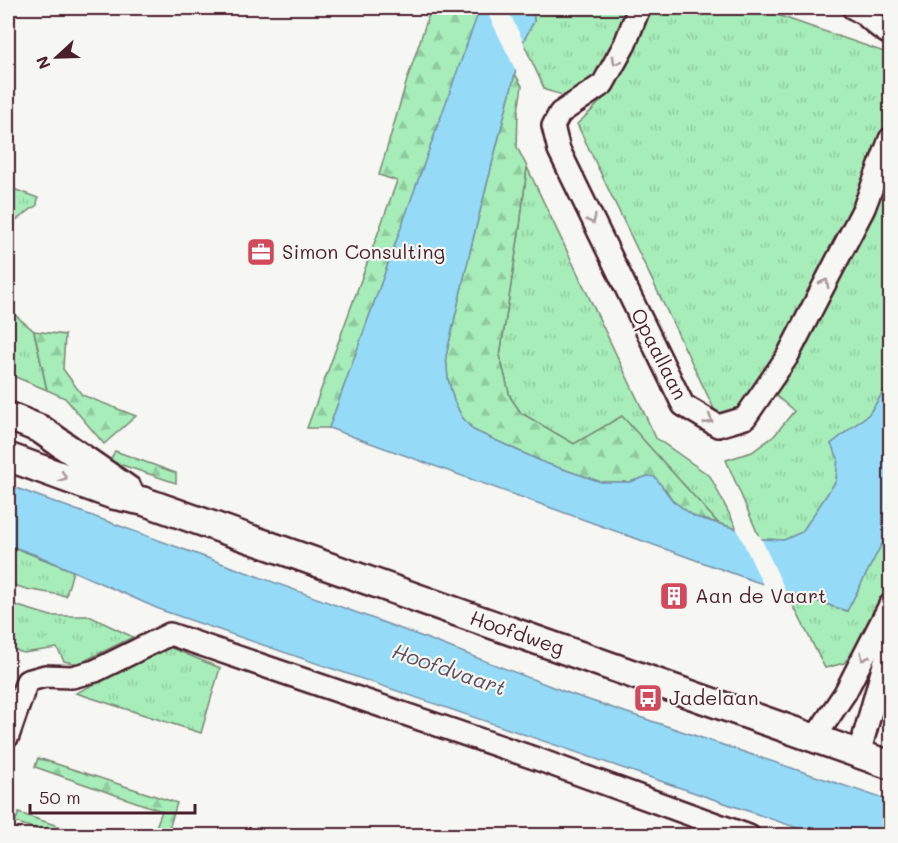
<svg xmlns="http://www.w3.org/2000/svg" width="898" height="843" viewBox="0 0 898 843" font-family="Mali,sans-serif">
	<defs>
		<pattern id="grass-tufts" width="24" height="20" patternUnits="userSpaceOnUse" patternTransform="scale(1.5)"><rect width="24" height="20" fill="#a6edb9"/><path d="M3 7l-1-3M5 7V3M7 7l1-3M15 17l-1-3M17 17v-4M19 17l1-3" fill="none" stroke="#90cb9f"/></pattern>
		<pattern id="forest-firs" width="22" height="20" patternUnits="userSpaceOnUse" patternTransform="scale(1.5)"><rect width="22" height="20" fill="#a6edb9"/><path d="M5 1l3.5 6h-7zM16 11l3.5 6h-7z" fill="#90cb9f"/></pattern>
	</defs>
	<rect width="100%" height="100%" fill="#f6f6f2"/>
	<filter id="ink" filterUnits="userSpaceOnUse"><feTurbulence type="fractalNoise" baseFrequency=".0167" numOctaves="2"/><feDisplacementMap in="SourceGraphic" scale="12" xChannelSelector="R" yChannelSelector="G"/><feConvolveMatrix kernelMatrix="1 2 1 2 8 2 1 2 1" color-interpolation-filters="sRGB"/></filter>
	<g filter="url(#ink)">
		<g fill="url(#grass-tufts)" stroke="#788672" stroke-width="1.5">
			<path d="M533,8H627C617,33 599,90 568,95C561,96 551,91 545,90L523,42L534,21Z"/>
			<path d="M652,8H757L890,54V118L837,241L762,383L746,406L732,413L717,415L577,124C621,86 632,60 652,8Z"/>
			<path d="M527,167L656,438L710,476L737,529L718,523L622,417L574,444L521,413L510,397L500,356L520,226Z"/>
			<path d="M890,172V382L869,414L831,444L838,458L836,481L802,532L784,540L760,539L726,460L752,452L774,436L794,411L774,394L832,294L864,234Z"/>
			<path d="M8,187L38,198L37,205L8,226Z"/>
			<path d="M8,309L34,331L47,390L8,374Z"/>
			<path d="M890,528V588L858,646L844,663L825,668L786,591L847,611Z"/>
			<path d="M8,545L73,571L66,596L26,589L8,583Z"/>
			<path d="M8,603L51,616H89L133,637L78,664L64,661L57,648L23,653L8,647Z"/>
			<path d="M169,647L220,668L201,733L76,693Z"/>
		</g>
		<g fill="url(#forest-firs)" stroke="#788672" stroke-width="1.5">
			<path d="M431,8L480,9L329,428H307L397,181L379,175L407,80Z"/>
			<path d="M515,74L522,86L518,112L517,147L527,167L520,226L500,356L510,397L521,413L574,444L622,416L718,523L695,517L673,501L666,490L648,476L630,482H601L545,463L473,430L462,417L454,401L448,379L446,356L472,243Z"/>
			<path d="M34,331L65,335L63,369L82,395L136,416L104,444L65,398L47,390Z"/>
			<path d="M115,451L176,473V483L110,461Z"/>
			<path d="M38,758L177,803L168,832L176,835H153L162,811L35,767Z"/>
			<path d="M19,813L85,835H53L15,822Z"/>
		</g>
		<g fill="#95dbf7" stroke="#7790a5" stroke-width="1.5">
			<path d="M480,8H533L534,21L523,42L472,243L446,356L448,379L454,401L462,417L473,430L545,463L601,482H630L648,476L655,477L673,501L695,517L737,529L760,539L784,540L802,532L836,481L838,458L831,444L869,414L890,382V528L847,611L754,581L329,428Z"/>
			<path d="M8,485L423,637L571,694L890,801V835H818L161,610L39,556L8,545Z"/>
		</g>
		<g fill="#f6f6f2">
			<path d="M485,8H507L525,45L517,73Z"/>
			<path d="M736,527L760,536L787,594L764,587Z"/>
		</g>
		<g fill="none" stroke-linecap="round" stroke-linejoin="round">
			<g stroke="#4a1f2b" stroke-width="26">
				<g id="minor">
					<path d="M639,8L625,44L603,84L560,113L553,126L559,150L683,405L718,426L745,418L787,357L864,208L890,139"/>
					<path d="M853,8C867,13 876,28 890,34"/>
					<path d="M8,736L27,681L45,676L72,677L95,671L170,634L537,759L749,836"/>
					<path d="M814,739L845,693L890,605"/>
					<path d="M859,754L890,643"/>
				</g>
			</g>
			<g stroke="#4a1f2b" stroke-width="32">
				<g id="tertiary">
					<path d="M8,416L40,429L128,490"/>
					<path d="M8,457L113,495L143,501L890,765"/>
				</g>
			</g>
			<use href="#minor" stroke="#f6f6f2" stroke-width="21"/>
			<use href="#tertiary" stroke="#f6f6f2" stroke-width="27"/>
		</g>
		<defs><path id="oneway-chevron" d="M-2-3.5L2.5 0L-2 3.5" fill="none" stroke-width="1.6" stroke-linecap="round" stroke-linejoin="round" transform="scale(1.5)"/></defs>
		<g stroke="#a99598">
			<use href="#oneway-chevron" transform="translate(616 61) rotate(120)"/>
			<use href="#oneway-chevron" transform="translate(592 220) rotate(64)"/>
			<use href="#oneway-chevron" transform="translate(825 283) rotate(-62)"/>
			<use href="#oneway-chevron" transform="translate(709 420) rotate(30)"/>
			<use href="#oneway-chevron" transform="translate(63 477) rotate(20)"/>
			<use href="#oneway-chevron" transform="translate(864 657) rotate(117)"/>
		</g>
	</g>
	<defs>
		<g id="office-square" transform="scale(1.5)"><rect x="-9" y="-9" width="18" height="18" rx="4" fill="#d1495b" stroke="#f6f6f2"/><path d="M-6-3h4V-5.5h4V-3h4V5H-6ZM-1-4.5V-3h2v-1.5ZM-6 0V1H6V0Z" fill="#fff"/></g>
		<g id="building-square" transform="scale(1.5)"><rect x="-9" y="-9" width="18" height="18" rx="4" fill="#d1495b" stroke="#f6f6f2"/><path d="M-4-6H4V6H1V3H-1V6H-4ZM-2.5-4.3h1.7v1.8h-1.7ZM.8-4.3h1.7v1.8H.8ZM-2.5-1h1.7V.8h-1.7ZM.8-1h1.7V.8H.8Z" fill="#fff"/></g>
		<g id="bus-square" transform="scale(1.5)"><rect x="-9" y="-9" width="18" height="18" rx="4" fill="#d1495b" stroke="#f6f6f2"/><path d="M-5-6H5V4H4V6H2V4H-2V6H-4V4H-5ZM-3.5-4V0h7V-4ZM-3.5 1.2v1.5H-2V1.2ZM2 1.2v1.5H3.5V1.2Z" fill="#fff"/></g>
	</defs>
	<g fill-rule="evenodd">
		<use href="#office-square" x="261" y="252"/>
		<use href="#building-square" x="674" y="596"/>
		<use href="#bus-square" x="648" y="698"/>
	</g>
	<g text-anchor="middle" stroke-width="4.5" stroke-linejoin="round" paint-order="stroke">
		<g font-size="20" fill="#4a1f2b" stroke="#f6f6f2" text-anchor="start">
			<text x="282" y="259">Simon Consulting</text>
			<text x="695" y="603">Aan de Vaart</text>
			<text x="669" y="705">Jadelaan</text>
		</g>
		<g font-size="20" fill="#4a1f2b" stroke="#f6f6f2">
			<text transform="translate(659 354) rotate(63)" y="7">Opaallaan</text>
			<text transform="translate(517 633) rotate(19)" y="7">Hoofdweg</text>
		</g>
		<g font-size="21" font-style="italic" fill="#5d4e5e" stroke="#f6f6f2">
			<text transform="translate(449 670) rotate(19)" y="7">Hoofdvaart</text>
		</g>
	</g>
	<rect width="898" height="843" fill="none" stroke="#f6f6f2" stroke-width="30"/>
	<rect x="15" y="15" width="868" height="813" fill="none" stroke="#4a1f2b" stroke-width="2" filter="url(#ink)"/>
	<g transform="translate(57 57) rotate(248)" stroke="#f6f6f2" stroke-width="4.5" paint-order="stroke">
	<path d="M0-4.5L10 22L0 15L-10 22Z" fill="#4a1f2b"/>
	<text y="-9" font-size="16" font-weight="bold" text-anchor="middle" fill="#4a1f2b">N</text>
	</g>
	<path d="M30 804v9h165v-9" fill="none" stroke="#4a1f2b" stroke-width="3"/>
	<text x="39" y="804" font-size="18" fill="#4a1f2b" stroke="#f6f6f2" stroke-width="4.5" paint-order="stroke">50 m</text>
</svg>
